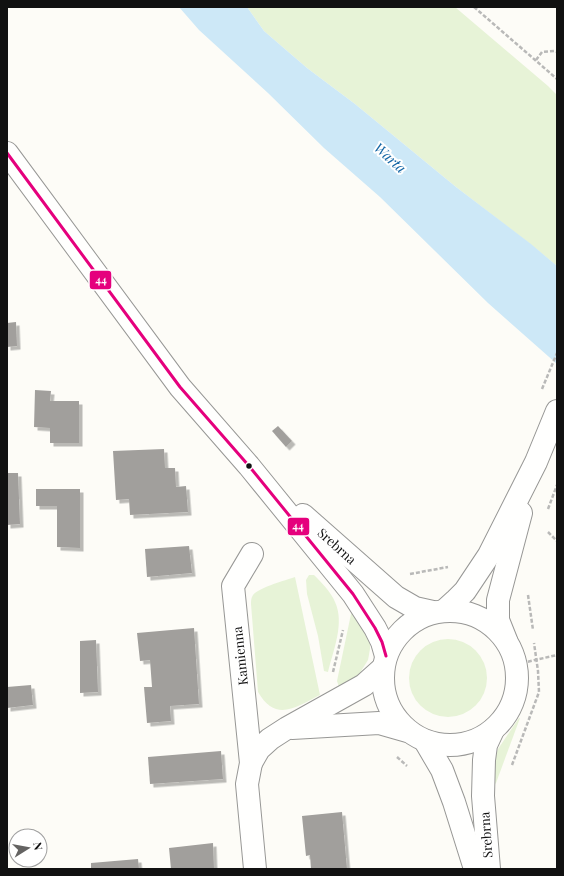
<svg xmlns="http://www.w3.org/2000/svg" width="564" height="876" viewBox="0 0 564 876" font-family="'Playfair Display',serif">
	<defs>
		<filter id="shadow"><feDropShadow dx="3.5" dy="3.5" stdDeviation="0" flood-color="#0004"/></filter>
	</defs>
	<rect width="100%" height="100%" fill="#fdfcf7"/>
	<g fill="#e7f3d7">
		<path d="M247,7H455L548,86L557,95V266L529,243L456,187L355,104L307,68L264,31Z"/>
		<path d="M309,575H314C322,583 331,592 335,602C345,623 333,651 328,672L324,671L318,636L307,594L306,580Z"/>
		<path d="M295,577L320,695C296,707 276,723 258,692L251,604C251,601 251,598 253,595C260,587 284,581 295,577Z"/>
		<path d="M355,609L370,638V649L368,660L358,676L339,687L337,681L351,614Z"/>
		<circle cx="448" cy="678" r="39"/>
		<path d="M519,718H520L496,783L493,786L495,757L498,749Z"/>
	</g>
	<path fill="#cde8f7" d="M179,7H247L264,31L307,68L355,104L456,187L531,244L557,266V364L488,303L380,197L324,148L268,93L199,30Z"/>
	<g fill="#a19f9c" filter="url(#shadow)">
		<path d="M16,322L17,346L7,347V323Z"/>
		<path d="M35,390L51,391L50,401H79V443H50V428L34,427Z"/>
		<path d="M278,426L292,441L286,447L272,431Z"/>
		<path d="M164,449L165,468H175L176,487L186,486L188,512L130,515L129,499L116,500L113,451Z"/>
		<path d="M7,473H18L20,524L7,525Z"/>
		<path d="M36,489H80V548L57,547V506H36Z"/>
		<path d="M189,546L192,573L147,577L145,549Z"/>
		<path d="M194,628L199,704L170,706L171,721L147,723L144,687H152L150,660L140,661L137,633Z"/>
		<path d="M96,640L98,692L80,693V641Z"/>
		<path d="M31,685L33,705L7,708V687Z"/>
		<path d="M221,751L223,779L150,784L148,757Z"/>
		<path d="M342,812L347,869H311L310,855L306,856L302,816Z"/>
		<path d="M213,843L214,869H171L169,848Z"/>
		<path d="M138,859L139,869H91V863Z"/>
	</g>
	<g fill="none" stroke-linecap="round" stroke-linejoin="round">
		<g stroke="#979795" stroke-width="24">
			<g id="minor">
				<path d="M7,153L180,387L249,466L353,594L375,628L382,642L386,656"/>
				<path d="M303,515L396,597L415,608L433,612"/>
				<path d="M252,554L233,586L251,763L247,784L255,869"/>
				<path d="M444,611L455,601L465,591L489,555L536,462L557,411"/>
				<circle cx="450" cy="678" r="67"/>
				<path d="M506,640L498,620V600L521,513"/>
				<path d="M292,728L379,723L407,731"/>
				<path d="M425,741L442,770L454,802L475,869"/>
				<path d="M251,763L259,749L270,739L287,728L364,685L383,668"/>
				<path d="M489,869L483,796L484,760L486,745L493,730"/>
			</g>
		</g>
		<g stroke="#b9b9b8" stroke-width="2.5" stroke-dasharray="4 2" stroke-linecap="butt">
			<path d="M474,7L557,79"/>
			<path d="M536,60L542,52L554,51L557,52"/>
			<path d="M542,389L557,353"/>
			<path d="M548,509L557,485"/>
			<path d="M548,532L557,541"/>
			<path d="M410,574L448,567"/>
			<path d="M528,595L533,630"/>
			<path d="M522,663L557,655"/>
			<path d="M333,672L343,630"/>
			<path d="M397,757L407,766"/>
			<path d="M512,765L539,692L538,671L534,643"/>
		</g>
		<use href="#minor" stroke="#fffffe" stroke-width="22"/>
		<g stroke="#fff" stroke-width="6">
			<path id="bus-1" d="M7,153L180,387L249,466L353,594L375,628L382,642L386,656"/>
		</g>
		<use href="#bus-1" stroke="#e5007d" stroke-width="3"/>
	</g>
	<circle fill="#111" stroke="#fff" stroke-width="1.5" cx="249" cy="466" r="3.5"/>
	<g text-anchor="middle" stroke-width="4" stroke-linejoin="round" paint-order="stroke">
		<g font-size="13" fill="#111" stroke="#fff">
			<text transform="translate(337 546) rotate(42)" y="5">Srebrna</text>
			<text transform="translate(240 656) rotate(-96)" y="5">Kamienna</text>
			<text transform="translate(486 835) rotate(-94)" y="5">Srebrna</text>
		</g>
		<g font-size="14" font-style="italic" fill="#1768a6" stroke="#fff">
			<text transform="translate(390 158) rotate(42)" y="5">Warta</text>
		</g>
	</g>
	<g stroke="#fff" stroke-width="1.5">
		<rect x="89" y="270" width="23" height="20" rx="4" fill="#e5007d"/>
		<rect x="287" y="517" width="23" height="19" rx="4" fill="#e5007d"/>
	</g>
	<g font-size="11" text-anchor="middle" font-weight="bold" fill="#fff">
		<text x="101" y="284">44</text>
		<text x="298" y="530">44</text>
	</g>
	<rect width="564" height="876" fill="none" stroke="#111111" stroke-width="16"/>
	<g transform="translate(28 848) rotate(79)"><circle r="19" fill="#ffffff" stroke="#a0a0a0"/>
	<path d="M0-3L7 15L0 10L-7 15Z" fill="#646362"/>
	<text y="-6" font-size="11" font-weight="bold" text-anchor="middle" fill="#111111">N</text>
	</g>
</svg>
